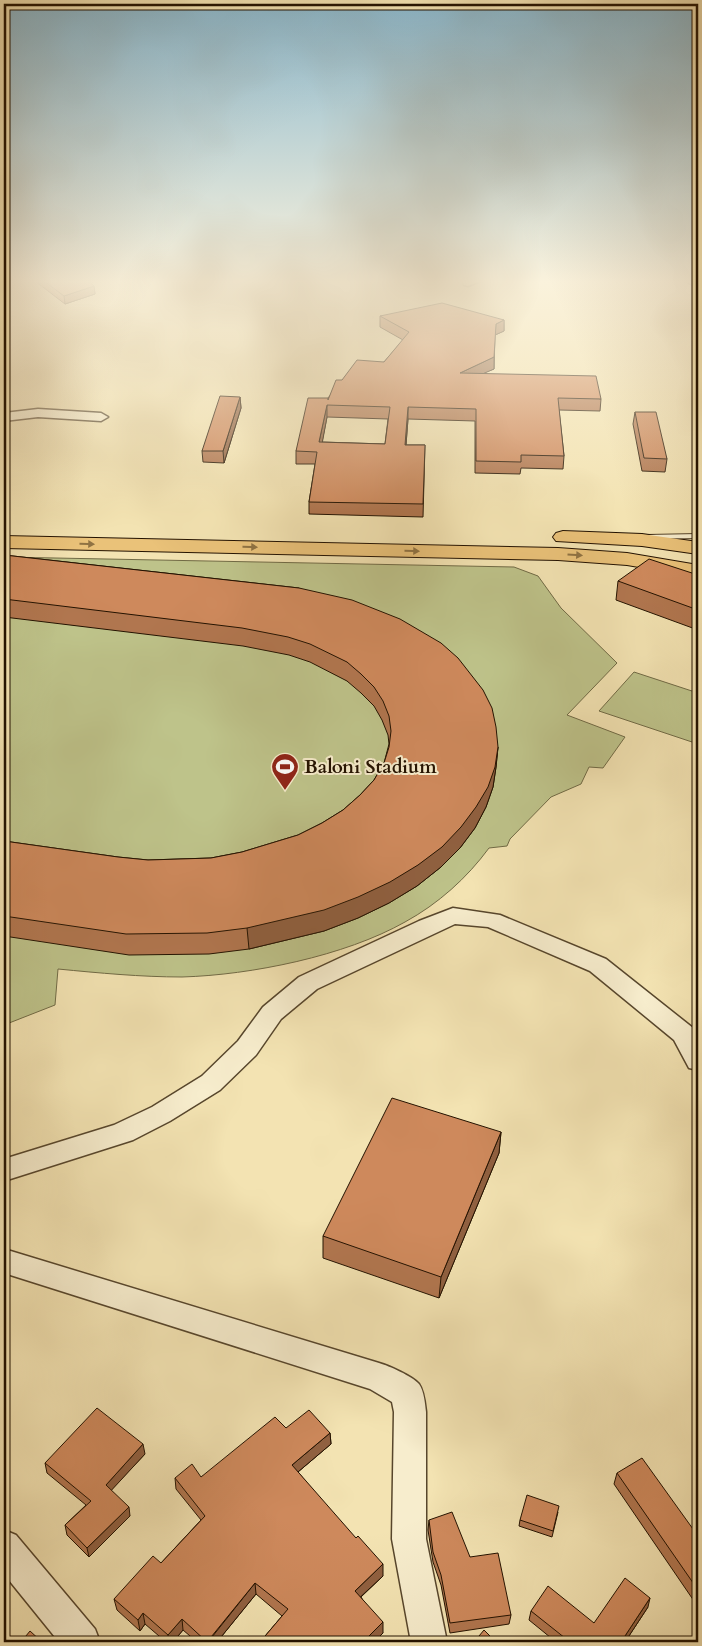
<svg xmlns="http://www.w3.org/2000/svg" width="702" height="1646" viewBox="0 0 702 1646" font-family="Cardo,serif">
<rect width="100%" height="100%" fill="#f3e3b2"/>
<filter id="stains"><feTurbulence type="fractalNoise" baseFrequency=".004" numOctaves="4"/><feColorMatrix values="0 0 0 0 .2 0 0 0 0 .09 0 0 0 0 .02 0 0 0 .5 -.17"/></filter>
<radialGradient id="worn" r=".72"><stop offset=".6" stop-color="#630" stop-opacity="0"/><stop offset="1" stop-color="#630" stop-opacity=".3"/></radialGradient>
<path fill="#bec38a" stroke="#706a45" d="M 4,557 L 514,567 L 538,576 L 561,608 L 617,663 L 567,715 L 625,737 L 603,768 L 589,767 L 581,784 L 551,797 L 510,839 L 507,846 L 489,848 C 467,878 438,904 405,922 C 345,956 251,975 182,977 C 141,977 99,973 58,969 L 55,1005 L 4,1025 Z
M 634,672 L 698,693 L 698,744 L 599,711 Z"/>
<g fill="none" stroke-linecap="round" stroke-linejoin="round">
<defs>
<path id="lane" d="M 698,534 L 698,538 L 647,539 L 643,537 L 647,535 Z"/>
<path id="street" d="M 463,281 L 480,281 L 468,286 L 464,285 Z
M 38,409 L 101,413 L 108,417 L 101,421 L 38,417 L 4,421 L 4,413 Z
M 453,908 L 500,915 L 606,959 L 693,1028 L 698,1037 L 698,1070 L 689,1068 L 674,1040 L 590,971 L 488,927 L 455,924 L 317,989 L 281,1019 L 256,1055 L 220,1090 L 170,1121 L 133,1140 L 4,1181 L 4,1159 L 114,1125 L 152,1107 L 202,1076 L 238,1041 L 263,1007 L 299,977 L 419,921 Z
M 4,1249 L 379,1363 C 389,1366 412,1376 419,1384 C 424,1391 425,1403 426,1412 L 426,1539 L 447,1642 L 411,1642 L 392,1539 L 394,1412 L 392,1402 L 370,1389 L 4,1273 Z
M 4,1530 L 16,1535 L 95,1629 L 100,1642 L 59,1642 L 4,1574 Z"/>
<path id="secondary" d="M 685,281 L 698,281 L 698,288 Z"/>
<path id="primary" d="M 563,531 L 642,534 L 698,542 L 698,554 L 642,546 L 556,541 L 553,537 L 556,533 Z
M 4,536 L 558,548 L 627,553 L 698,565 L 698,577 L 627,565 L 558,560 L 4,548 Z"/>
</defs>
<use href="#lane" stroke="#57462c" stroke-width="2"/>
<use href="#street" stroke="#57462c" stroke-width="3"/>
<use href="#secondary" stroke="#231200" stroke-width="2"/>
<use href="#primary" stroke="#231200" stroke-width="2"/>
<use href="#lane" fill="#f7edcd" fill-rule="evenodd"/>
<use href="#street" fill="#f7edcd" fill-rule="evenodd"/>
<use href="#secondary" fill="#f7edcd" fill-rule="evenodd"/>
<use href="#primary" fill="#eac279" fill-rule="evenodd"/>
</g>
<path fill="#b1764f" stroke="#231200" fill-rule="evenodd" d="M 35,281 L 88,281 L 94,286 L 95,294 L 65,304 Z
M 380,316 L 504,320 L 504,331 L 495,335 L 494,369 L 483,373 L 601,399 L 600,411 L 559,410 L 564,456 L 563,469 L 521,468 L 520,474 L 475,473 L 475,421 L 408,419 L 406,445 L 425,445 L 423,517 L 309,514 L 309,502 L 315,464 L 296,464 L 296,451 L 328,398 L 342,380 L 384,362 L 403,340 L 380,327 ZM 327,417 L 388,419 L 385,444 L 322,442 Z
M 240,397 L 241,408 L 224,463 L 203,462 L 202,451 Z
M 635,412 L 667,459 L 665,472 L 642,471 L 633,424 Z
M 4,555 L 299,588 L 498,747 L 496,767 L 493,787 L 486,807 L 475,828 L 460,848 L 441,867 L 417,886 L 389,903 L 358,918 L 324,931 L 249,949 L 209,954 L 129,955 L 4,936 L 4,841 L 118,857 L 148,860 L 211,858 L 242,852 L 298,835 L 322,823 L 343,810 L 360,795 L 374,780 L 384,763 L 389,744 L 388,735 L 382,720 L 374,706 L 361,693 L 347,681 L 310,662 L 289,655 L 243,646 L 4,617 Z
M 698,575 L 698,630 L 616,600 L 618,581 Z
M 501,1132 L 499,1153 L 439,1298 L 323,1258 L 323,1236 Z
M 286,1428 L 330,1433 L 331,1444 L 298,1472 L 383,1576 L 361,1597 L 383,1633 L 374,1642 L 260,1642 L 282,1616 L 256,1594 L 217,1642 L 197,1642 L 183,1630 L 173,1642 L 166,1642 L 145,1624 L 140,1631 L 117,1610 L 114,1599 L 161,1563 L 201,1520 L 176,1489 L 175,1478 L 201,1477 Z
M 145,1454 L 111,1490 L 130,1516 L 89,1557 L 67,1535 L 65,1525 L 86,1505 L 47,1473 L 45,1463 Z
M 617,1473 L 698,1536 L 698,1599 L 694,1601 L 614,1484 Z
M 558,1512 L 552,1537 L 519,1526 L 520,1520 Z
M 429,1520 L 470,1557 L 511,1615 L 509,1624 L 450,1633 L 441,1585 L 433,1562 L 428,1530 Z
M 648,1607 L 625,1642 L 556,1642 L 529,1620 L 531,1611 L 594,1623 Z"/>
<path fill="#906040" stroke="#231200" d="M 94,286 L 95,294 L 65,304 L 64,296 Z
M 504,320 L 504,331 L 495,335 L 496,324 Z
M 494,357 L 494,369 L 459,384 L 460,373 Z
M 240,397 L 241,408 L 224,463 L 223,451 Z
M 327,405 L 327,417 L 320,455 L 319,442 Z
M 408,407 L 408,419 L 405,457 L 405,445 Z
M 498,747 L 496,767 L 493,787 L 486,807 L 475,828 L 460,848 L 441,867 L 417,886 L 389,903 L 358,918 L 324,931 L 249,949 L 247,928 Z
M 501,1132 L 499,1153 L 439,1298 L 441,1277 Z
M 330,1433 L 331,1444 L 292,1477 L 292,1465 Z
M 143,1444 L 145,1454 L 108,1494 L 106,1485 Z
M 129,1507 L 130,1516 L 89,1557 L 87,1548 Z
M 383,1564 L 383,1576 L 355,1602 L 355,1591 Z
M 255,1583 L 256,1594 L 217,1642 L 208,1642 Z
M 698,1590 L 698,1599 L 694,1601 Z
M 650,1598 L 648,1607 L 625,1642 L 621,1642 Z
M 143,1613 L 145,1624 L 140,1631 L 138,1620 Z
M 182,1619 L 183,1630 L 173,1642 L 169,1642 L 168,1635 Z
M 383,1622 L 383,1633 L 374,1642 L 363,1642 Z"/>
<path fill="#ce895c" stroke="#231200" fill-rule="evenodd" d="M 44,281 L 88,281 L 94,286 L 64,296 Z
M 442,303 L 504,320 L 496,324 L 494,357 L 460,373 L 596,376 L 601,399 L 558,398 L 564,456 L 521,455 L 521,462 L 476,461 L 476,409 L 408,407 L 405,445 L 425,445 L 423,504 L 309,502 L 317,452 L 296,451 L 308,398 L 328,398 L 328,400 L 336,380 L 342,380 L 357,360 L 384,362 L 409,332 L 380,316 ZM 327,405 L 390,407 L 385,444 L 319,442 Z
M 220,396 L 240,397 L 223,451 L 202,451 Z
M 635,412 L 656,412 L 667,459 L 644,458 Z
M 4,555 L 299,588 L 352,600 L 400,619 L 441,643 L 458,658 L 483,690 L 492,708 L 496,727 L 498,747 L 495,767 L 488,787 L 476,807 L 461,827 L 442,847 L 418,865 L 390,882 L 358,897 L 324,910 L 247,928 L 207,933 L 126,934 L 4,916 L 4,841 L 118,857 L 148,860 L 211,858 L 242,852 L 298,835 L 322,823 L 343,810 L 360,795 L 374,780 L 384,763 L 389,747 L 391,731 L 389,716 L 383,701 L 374,687 L 361,674 L 347,662 L 310,644 L 288,637 L 242,628 L 4,599 Z
M 649,559 L 698,575 L 698,610 L 618,581 Z
M 392,1098 L 501,1132 L 441,1277 L 323,1236 Z
M 97,1408 L 143,1444 L 106,1485 L 129,1507 L 87,1548 L 65,1525 L 91,1501 L 45,1463 Z
M 309,1410 L 330,1433 L 292,1465 L 356,1538 L 358,1536 L 383,1564 L 355,1591 L 383,1622 L 363,1642 L 260,1642 L 288,1609 L 255,1583 L 207,1642 L 182,1619 L 168,1635 L 143,1613 L 138,1620 L 114,1599 L 153,1556 L 161,1563 L 205,1516 L 175,1478 L 192,1464 L 201,1477 L 275,1417 L 286,1428 Z
M 642,1458 L 698,1536 L 698,1590 L 617,1473 Z
M 527,1495 L 559,1506 L 553,1531 L 520,1520 Z
M 452,1512 L 470,1557 L 498,1553 L 511,1615 L 450,1623 L 441,1575 L 433,1552 L 429,1520 Z
M 625,1578 L 650,1598 L 621,1642 L 570,1642 L 531,1611 L 548,1586 L 594,1623 Z
M 484,1630 L 496,1642 L 474,1642 Z
M 30,1631 L 42,1642 L 21,1642 Z"/>
<defs><path id="oneway-solid" d="M-6-.8H1V-3.2L6.5 0L1 3.2V.8H-6Z" transform="scale(1.25)"/></defs>
<g fill="#907343">
<use href="#oneway-solid" transform="translate(87 544) rotate(1)"/>
<use href="#oneway-solid" transform="translate(250 547) rotate(1)"/>
<use href="#oneway-solid" transform="translate(412 551) rotate(1)"/>
<use href="#oneway-solid" transform="translate(575 555) rotate(4)"/>
</g>
<linearGradient id="sky" x2="0" y2="1"><stop stop-color="#8ab8ce"/><stop offset="0.55" stop-color="#faf2dc"/><stop offset="1" stop-color="#faf2dc" stop-opacity="0"/></linearGradient>
<rect width="702" height="512" fill="url(#sky)"/>
<defs>
<symbol id="stadium-pin" viewBox="-11 -11 22 30"><path d="M0 17L-7.5 6A9.5 9.5 0 1 1 7.5 6Z" fill="#8f2418" stroke="#f7edcd"/><path d="M0-5a6.5 5 0 1 0 0 10a6.5 5 0 1 0 0-10ZM-3.5-1.8h7v3.6h-7Z" fill="#fff"/></symbol>
</defs>
<g fill-rule="evenodd">
<use href="#stadium-pin" x="269" y="751" width="32" height="43"/>
</g>
<g text-anchor="middle" dominant-baseline="central" stroke-width="4" stroke-linejoin="round" paint-order="stroke">
<g font-size="19" font-weight="bold" fill="#231200" stroke="#f7edcd" text-anchor="start">
<text x="304" y="767">Baloni Stadium</text>
</g>
</g>
<rect width="702" height="1646" fill="none" stroke="#f3e3b2" stroke-width="20"/>
<rect x="5" y="5" width="692" height="1636" fill="none" stroke="#231200" stroke-width="2.5"/>
<rect x="10" y="10" width="682" height="1626" fill="none" stroke="#231200"/>
<rect width="100%" height="100%" filter="url(#stains)"/>
<rect width="100%" height="100%" fill="url(#worn)"/>
</svg>
